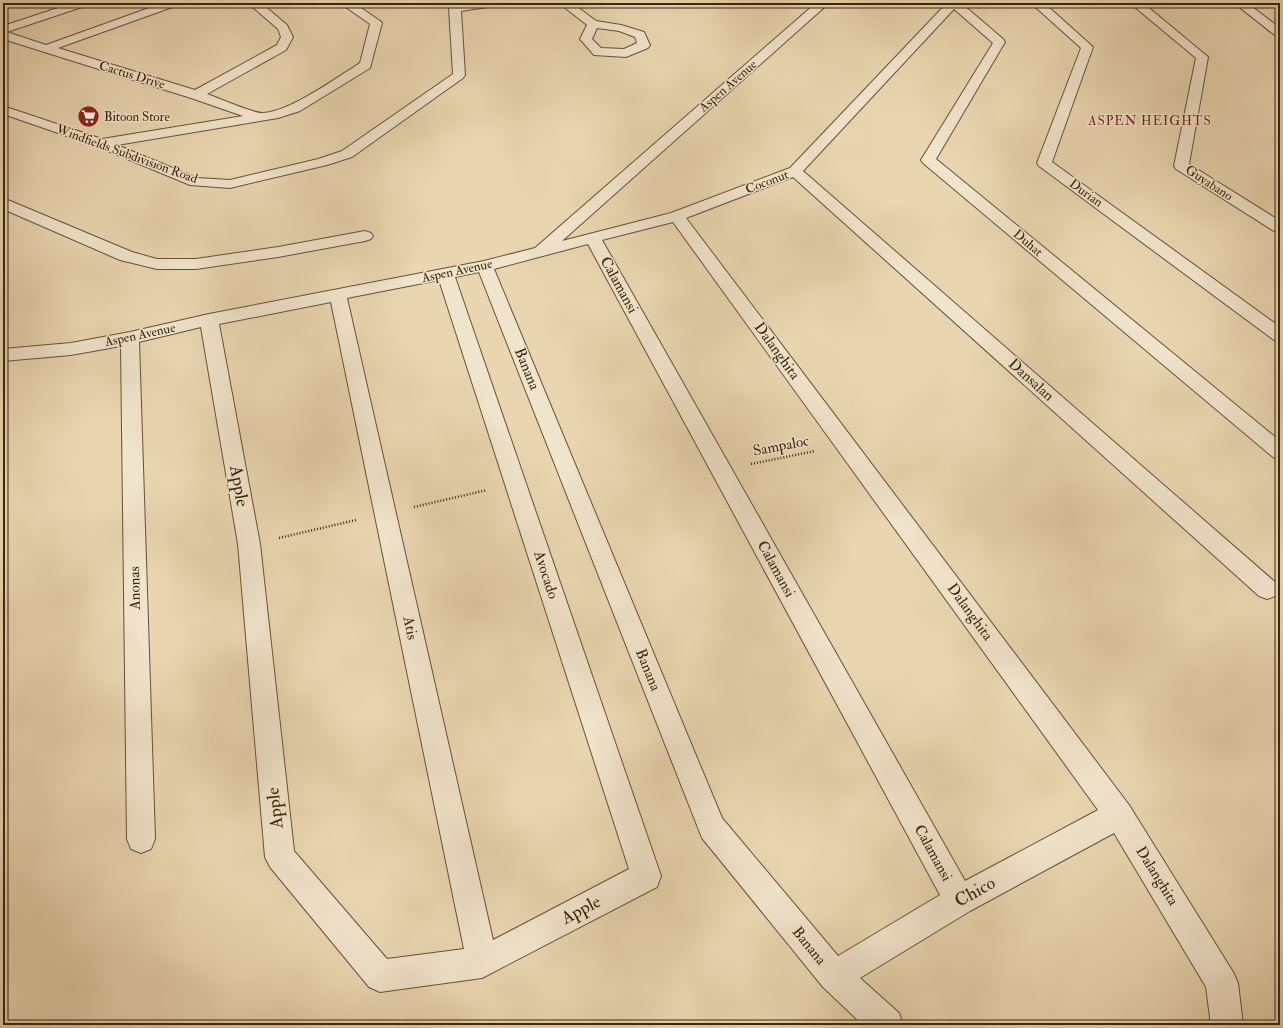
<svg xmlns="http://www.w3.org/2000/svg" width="1283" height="1028" viewBox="0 0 1283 1028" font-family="'IM FELL Double Pica',serif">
<rect width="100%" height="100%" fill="#e9d6b1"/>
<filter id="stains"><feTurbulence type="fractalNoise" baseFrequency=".005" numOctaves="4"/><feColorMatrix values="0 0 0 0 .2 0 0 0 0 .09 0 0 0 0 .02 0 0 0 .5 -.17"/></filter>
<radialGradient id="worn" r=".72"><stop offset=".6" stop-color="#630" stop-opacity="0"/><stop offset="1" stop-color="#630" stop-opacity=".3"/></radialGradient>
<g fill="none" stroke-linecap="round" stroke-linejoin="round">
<defs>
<path id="street" d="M 73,3 L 90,3 L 88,5 L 7,32 L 46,45 L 163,3 L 180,3 L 178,5 L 58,48 L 195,90 L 277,45 L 281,37 L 278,29 L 248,3 L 261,3 L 287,25 L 293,37 L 286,50 L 207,94 C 218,98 253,113 262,113 C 290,112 336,78 360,63 L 370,24 L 340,3 L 354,3 L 380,21 L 382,23 L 370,68 L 300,111 L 278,118 L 117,145 L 197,178 L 230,180 L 318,159 L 342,151 L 453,74 L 449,8 L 451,6 L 468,3 L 500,3 L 494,6 L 461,11 L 465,75 L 463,78 L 352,157 L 327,165 L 230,188 L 190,185 L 96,146 L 3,114 L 3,106 L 102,139 L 243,116 L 191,98 L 3,39 L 3,26 Z
M 559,3 L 572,3 L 596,21 L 621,25 L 644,32 L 650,45 L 648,48 L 626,57 L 594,55 L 580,39 L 587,25 ZM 597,28 L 619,31 L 635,37 L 637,43 L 624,49 L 601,48 L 592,39 Z
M 816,3 L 829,3 L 562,241 L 671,213 L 790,168 L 947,3 L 961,3 L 1003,39 L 1005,42 L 936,159 L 1280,441 L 1280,460 L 1273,457 L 923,163 L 921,160 L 993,43 L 954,9 L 803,171 L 1275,582 L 1279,589 L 1275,596 L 1267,599 L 1259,596 L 793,177 L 686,218 L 1129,805 L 1233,972 L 1238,983 L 1243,1025 L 1211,1025 L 1206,987 L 1114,833 L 970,911 L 860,978 L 899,1013 L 903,1025 L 863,1025 L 823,987 L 702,838 L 479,272 L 455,277 L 661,876 L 657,887 L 482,978 L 380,992 L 369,987 L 270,867 L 265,857 L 238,544 L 201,327 L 139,342 L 155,839 L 151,849 L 141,853 L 131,849 L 127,839 L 121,346 L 71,355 L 3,361 L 3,349 L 71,343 L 130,332 L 209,314 L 484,261 L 535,248 ZM 673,222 L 1098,810 L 965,881 L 602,240 ZM 588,244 L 940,895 L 838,956 L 722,818 L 494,269 ZM 439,280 L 629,869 L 493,940 L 347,298 ZM 331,302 L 464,949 L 387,959 L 294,851 L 260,544 L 219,324 Z
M 1031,3 L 1044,3 L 1093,47 L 1052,162 L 1280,327 L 1280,342 L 1274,340 L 1039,166 L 1037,163 L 1081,48 Z
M 1130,3 L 1143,3 L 1208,57 L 1189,164 L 1280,221 L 1280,233 L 1274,231 L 1176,169 L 1174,166 L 1196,58 Z
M 1234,3 L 1247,3 L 1280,28 L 1280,38 L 1276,36 Z
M 3,198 L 132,252 L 157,259 L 196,259 L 278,247 L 365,231 L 371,233 L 373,236 L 371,239 L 365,241 L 278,257 L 196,269 L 157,269 L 120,260 L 3,209 Z"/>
</defs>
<use href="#street" stroke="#655136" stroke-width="2"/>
<path stroke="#39250d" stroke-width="2.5" stroke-dasharray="1 2" stroke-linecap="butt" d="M 751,464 L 815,451
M 414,507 L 487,490
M 279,538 L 356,520"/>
<use href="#street" fill="#f1e4cc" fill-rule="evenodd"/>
</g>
<defs>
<symbol id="supermarket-disc" viewBox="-11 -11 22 22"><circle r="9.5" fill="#8f2418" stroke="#f1e4cc"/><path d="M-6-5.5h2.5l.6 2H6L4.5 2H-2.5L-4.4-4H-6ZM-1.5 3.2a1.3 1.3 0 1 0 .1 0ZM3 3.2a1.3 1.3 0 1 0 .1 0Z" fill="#fff"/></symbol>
</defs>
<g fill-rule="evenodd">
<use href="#supermarket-disc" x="76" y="104" width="25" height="25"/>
</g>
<g text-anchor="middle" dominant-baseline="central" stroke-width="3" stroke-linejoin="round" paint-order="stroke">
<g font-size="13" fill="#39250d" stroke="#f1e4cc">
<text transform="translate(132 75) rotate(17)">Cactus Drive</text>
<text transform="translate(728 86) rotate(-41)">Aspen Avenue</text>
<text transform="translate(127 154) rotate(20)">Windfields Subdivision Road</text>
<text transform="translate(767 182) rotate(-21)">Coconut</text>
<text transform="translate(1209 183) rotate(33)">Guyabano</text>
<text transform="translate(1086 193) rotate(36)">Durian</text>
<text transform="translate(1028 243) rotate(40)">Duhat</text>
<text transform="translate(457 271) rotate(-12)">Aspen Avenue</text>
<text transform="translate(140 335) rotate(-12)">Aspen Avenue</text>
</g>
<g font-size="13" fill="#39250d" stroke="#f1e4cc" text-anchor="start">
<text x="104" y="117">Bitoon Store</text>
</g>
<g font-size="13" letter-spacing="1" fill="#7a1f14" stroke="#f1e4cc">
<text x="1150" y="121">ASPEN HEIGHTS</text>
</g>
<g font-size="15" fill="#39250d" stroke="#f1e4cc">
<text transform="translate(619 285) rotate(61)">Calamansi</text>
<text transform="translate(777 351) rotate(54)">Dalanghita</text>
<text transform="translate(527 369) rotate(68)">Banana</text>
<text transform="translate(1031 380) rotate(42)">Dansalan</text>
<text transform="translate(781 446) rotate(-11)">Sampaloc</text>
<text transform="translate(776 569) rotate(61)">Calamansi</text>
<text transform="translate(546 575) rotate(72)">Avocado</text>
<text transform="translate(135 588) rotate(-91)">Anonas</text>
<text transform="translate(970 612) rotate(54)">Dalanghita</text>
<text transform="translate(410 628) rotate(78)">Atis</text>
<text transform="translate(648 670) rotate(68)">Banana</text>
<text transform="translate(933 853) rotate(61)">Calamansi</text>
<text transform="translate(1157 876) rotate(58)">Dalanghita</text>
<text transform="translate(809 946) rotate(51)">Banana</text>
</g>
<g font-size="18" fill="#39250d" stroke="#f1e4cc">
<text transform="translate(239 486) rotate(80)">Apple</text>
<text transform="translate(275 808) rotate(-96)">Apple</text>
<text transform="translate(975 892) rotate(-29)">Chico</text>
<text transform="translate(581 910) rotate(-28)">Apple</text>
</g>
</g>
<rect width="1283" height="1028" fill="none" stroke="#e9d6b1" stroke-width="16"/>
<rect x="4" y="4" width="1275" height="1020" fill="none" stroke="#39250d" stroke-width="2"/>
<rect x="8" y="8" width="1267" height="1012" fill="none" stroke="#39250d"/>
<rect width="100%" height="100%" filter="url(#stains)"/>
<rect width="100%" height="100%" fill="url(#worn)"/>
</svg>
